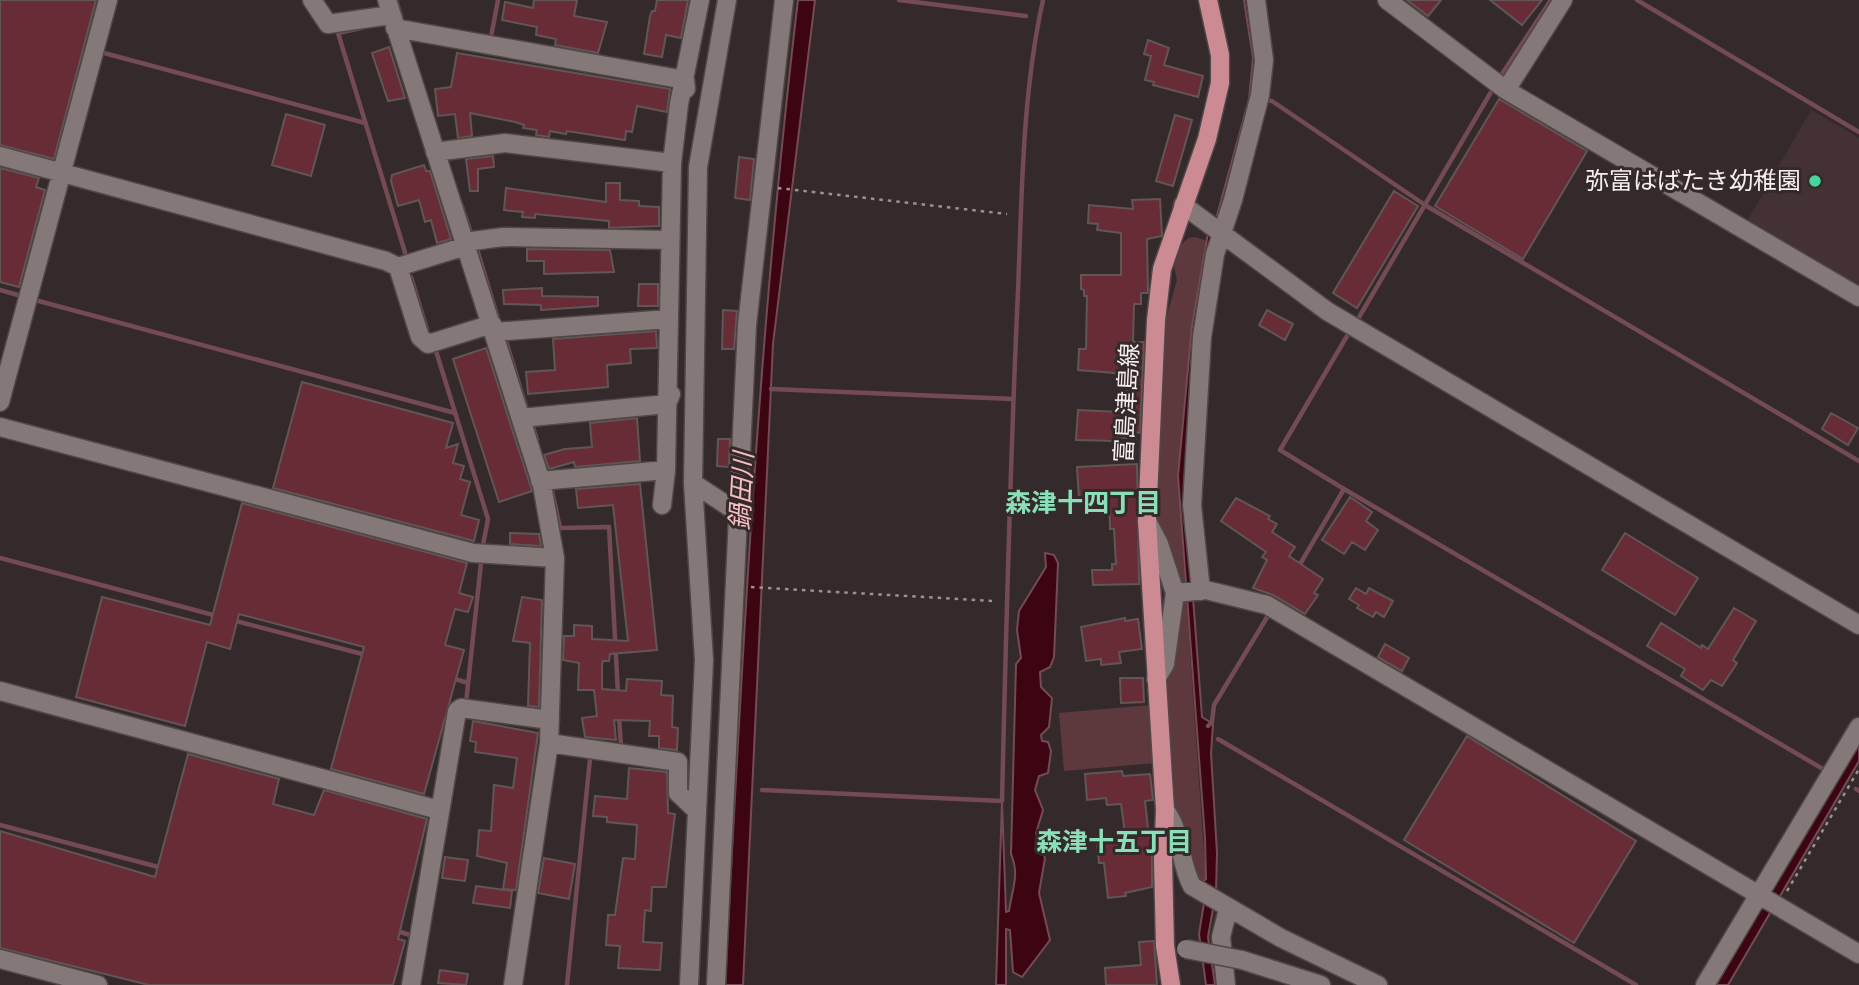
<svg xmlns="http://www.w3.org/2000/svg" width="1859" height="985" viewBox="0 0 1859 985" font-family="'Nunito Sans','Noto Sans JP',sans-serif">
<rect width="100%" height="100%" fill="#352a2b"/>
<path fill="#433133" d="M 1811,110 L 1859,138 L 1859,288 L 1746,223 Z"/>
<path fill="#5d393d" d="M 1195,237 L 1207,241 L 1192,326 L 1178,476 L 1185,585 L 1180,584 L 1156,521 L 1157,454 L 1165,322 L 1177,280 L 1173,262 L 1177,249 L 1188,238 Z
M 1186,598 L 1206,880 L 1201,883 L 1194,878 L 1171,800 L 1165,696 L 1179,602 Z
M 1151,705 L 1155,763 L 1064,771 L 1059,713 Z"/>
<path fill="#3d0512" stroke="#744b54" stroke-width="2" d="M 798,0 L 815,0 L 773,344 L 743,985 L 725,985 C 742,656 759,327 798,0 Z
M 1244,0 L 1250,0 L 1258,59 L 1184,479 L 1202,717 L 1213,724 L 1211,753 L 1217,853 L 1216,892 L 1208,937 L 1215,985 L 1206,985 L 1199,934 L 1204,903 L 1201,883 L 1206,879 L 1205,838 L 1178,476 L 1192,326 L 1208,233 L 1216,219 L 1249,99 L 1253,58 Z
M 1045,553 L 1054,555 L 1058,563 L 1054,657 L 1050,667 L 1040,672 L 1041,687 L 1052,698 L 1049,727 L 1041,735 L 1042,741 L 1048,742 L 1051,751 L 1048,773 L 1039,776 L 1035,790 L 1043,810 L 1036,833 L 1045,858 L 1039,893 L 1050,940 L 1022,977 L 1013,972 L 1010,930 L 1006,929 L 1006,985 L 996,985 L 1002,801 L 1006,912 L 1009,911 C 1012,889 1020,875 1011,854 L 1016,664 L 1021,658 L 1017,630 L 1019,611 L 1046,567 Z
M 1859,740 L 1859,761 L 1728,985 L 1716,985 Z"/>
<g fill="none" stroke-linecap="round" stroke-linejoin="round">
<path stroke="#744b54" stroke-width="4.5" d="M 396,0 L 401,16
M 899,0 L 1026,16
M 1637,0 L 1859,132
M 361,28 L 338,33 L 407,259
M 486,36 L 491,37 L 498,0
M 104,53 L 365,123
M 1500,77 L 1551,0
M 1265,100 L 1272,101 L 1425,205 L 1859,461
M 460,201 L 472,236
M 476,246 L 499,322
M 411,277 L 427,330
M 0,290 L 18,295
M 35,300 L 455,413
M 1358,319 L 1491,92
M 505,338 L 527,410
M 436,351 L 488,519 L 483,545
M 771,389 L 1013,399
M 532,424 L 537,440
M 551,486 L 560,528 L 609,527 L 618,694
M 1344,489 L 1823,769
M 0,558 L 217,616
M 1299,566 L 1344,489 L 1280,450 L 1347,336
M 232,620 L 366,655
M 452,678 L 468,683
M 466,703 L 481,563
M 619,717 L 621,746
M 1208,726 L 1212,722 L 1214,705 L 1269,614
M 1218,739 L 1636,985
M 1856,789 L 1859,791
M 762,790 L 1002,801 C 1006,631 1010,461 1018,291 C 1022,194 1022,95 1043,0
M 0,825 L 162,868
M 397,931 L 410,935
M 567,985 L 590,759"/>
</g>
<path fill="#672c35" stroke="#625556" stroke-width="2" d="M 0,0 L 96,0 L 54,159 L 0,145 Z
M 534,0 L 577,0 L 574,16 L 607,22 L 598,53 L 555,45 L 556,39 L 536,35 L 537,27 L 502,20 L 505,2 L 533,8 Z
M 657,0 L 688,0 L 681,38 L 666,35 L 662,57 L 644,54 L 650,16 L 652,11 L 655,11 Z
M 1407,0 L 1441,0 L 1428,16 Z
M 1490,0 L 1542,0 L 1522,25 Z
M 1148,40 L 1169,48 L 1164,65 L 1203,76 L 1198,97 L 1153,85 L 1154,82 L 1145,80 L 1151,56 L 1144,54 Z
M 389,47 L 405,98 L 388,101 L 372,53 Z
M 457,53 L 670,89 L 667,112 L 637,106 L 632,132 L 626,131 L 625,140 L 567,131 L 566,134 L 550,131 L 549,137 L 536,135 L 537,130 L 523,128 L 524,125 L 515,122 L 470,113 L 472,136 L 458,138 L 455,114 L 438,116 L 435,89 L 451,87 Z
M 1499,99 L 1587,151 L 1523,259 L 1435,206 Z
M 286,114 L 325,125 L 311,176 L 272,165 Z
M 1175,115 L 1192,120 L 1173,186 L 1156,181 Z
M 493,156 L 494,167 L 478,169 L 478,191 L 470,191 L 466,159 Z
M 739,157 L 754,159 L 750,200 L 735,198 Z
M 424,165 L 426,171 L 430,171 L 451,239 L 437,243 L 431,220 L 425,222 L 419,200 L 398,206 L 391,181 L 392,175 Z
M 0,168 L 39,178 L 36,187 L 45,190 L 19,287 L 0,282 Z
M 606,183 L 620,183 L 620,200 L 639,201 L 639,206 L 659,207 L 659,226 L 609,228 L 609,221 L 535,214 L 535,218 L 522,217 L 523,212 L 504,210 L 506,188 L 606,202 Z
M 1394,191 L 1418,206 L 1357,308 L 1333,293 Z
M 1160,199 L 1162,236 L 1147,239 L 1148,293 L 1141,293 L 1141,304 L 1134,304 L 1133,342 L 1144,342 L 1140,433 L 1136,432 L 1136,439 L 1116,437 L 1116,441 L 1076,440 L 1078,410 L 1120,412 L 1121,404 L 1127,405 L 1128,374 L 1078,370 L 1079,349 L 1086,349 L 1087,296 L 1084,296 L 1084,290 L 1081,289 L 1081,275 L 1121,275 L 1121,233 L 1097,230 L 1098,224 L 1088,223 L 1089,205 L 1133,209 L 1132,200 Z
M 527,249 L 610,250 L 614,272 L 544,274 L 544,261 L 527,261 Z
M 639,284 L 658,284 L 658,306 L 638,306 Z
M 542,288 L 542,296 L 598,297 L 598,306 L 541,310 L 541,305 L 504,304 L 503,290 Z
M 723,310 L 737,311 L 734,349 L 722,349 Z
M 1267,310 L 1293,324 L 1285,340 L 1259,325 Z
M 656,331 L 657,348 L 630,349 L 631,363 L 607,365 L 608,387 L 528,394 L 526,372 L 555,370 L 553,339 Z
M 486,348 L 532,491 L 499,502 L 453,359 Z
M 302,382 L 453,423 L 446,448 L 458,444 L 453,463 L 464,466 L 460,479 L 470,482 L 461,515 L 479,520 L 474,541 L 273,488 Z
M 1831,413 L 1858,428 L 1848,445 L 1822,429 Z
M 637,418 L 640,461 L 575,467 L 574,462 L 549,469 L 544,455 L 565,449 L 592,447 L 590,423 Z
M 718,439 L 730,439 L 729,467 L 717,466 Z
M 1137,464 L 1139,584 L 1093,585 L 1092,570 L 1112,570 L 1112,564 L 1116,564 L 1114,529 L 1110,529 L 1109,497 L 1079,499 L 1077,467 Z
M 640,484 L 657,650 L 610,654 L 609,661 L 603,661 L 602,664 L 602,689 L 626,691 L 627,679 L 662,681 L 661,695 L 673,696 L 672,727 L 678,728 L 677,750 L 659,748 L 659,736 L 649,736 L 650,721 L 614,720 L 616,740 L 585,737 L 582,718 L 597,716 L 594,690 L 578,690 L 579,663 L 563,660 L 564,636 L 574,636 L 574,625 L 592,626 L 592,639 L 628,641 L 613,505 L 578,508 L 576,489 Z
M 1350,497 L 1372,512 L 1366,521 L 1378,530 L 1365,550 L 1352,542 L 1344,554 L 1322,540 Z
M 1236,498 L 1270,516 L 1268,519 L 1277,524 L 1272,532 L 1295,547 L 1289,556 L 1323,579 L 1314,593 L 1318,595 L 1305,614 L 1273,595 L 1253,588 L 1267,560 L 1262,557 L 1266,552 L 1221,521 Z
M 242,503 L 467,563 L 459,593 L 473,597 L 468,612 L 455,609 L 445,645 L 464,650 L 424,794 L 331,769 L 364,647 L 239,614 L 230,649 L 207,642 L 185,726 L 76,697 L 102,597 L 210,625 Z
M 510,533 L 539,534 L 541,546 L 510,544 Z
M 1625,533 L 1698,578 L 1675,615 L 1602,570 Z
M 1356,588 L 1366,594 L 1369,588 L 1393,601 L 1384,617 L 1376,612 L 1373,617 L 1357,608 L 1359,605 L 1349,599 Z
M 522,597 L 542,600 L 539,707 L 528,706 L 530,643 L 513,641 Z
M 1734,608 L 1756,621 L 1733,660 L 1737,663 L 1722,686 L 1711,680 L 1703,690 L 1681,676 L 1685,669 L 1647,646 L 1661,623 L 1701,648 L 1702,645 L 1708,649 Z
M 1125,618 L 1125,621 L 1138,619 L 1142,649 L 1119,652 L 1121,663 L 1101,665 L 1101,659 L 1086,661 L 1081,627 Z
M 1385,644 L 1409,658 L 1402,671 L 1378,657 Z
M 1120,678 L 1143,678 L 1144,702 L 1121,703 Z
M 473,721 L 538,733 L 516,890 L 503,889 L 507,863 L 477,856 L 479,830 L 491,831 L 494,785 L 513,788 L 517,758 L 475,752 L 476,742 L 470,741 Z
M 1467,736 L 1636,841 L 1574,943 L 1404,840 Z
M 188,754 L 279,779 L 273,804 L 314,815 L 324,790 L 427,819 L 398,939 L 405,941 L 393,985 L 149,985 L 0,948 L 0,831 L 155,877 Z
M 629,768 L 667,772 L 668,813 L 675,814 L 666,887 L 652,887 L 651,911 L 645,910 L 643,942 L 662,943 L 660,970 L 618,968 L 620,946 L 606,945 L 608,915 L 615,915 L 623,858 L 635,859 L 637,825 L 607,822 L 607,817 L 593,816 L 595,796 L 627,799 Z
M 1122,771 L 1123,776 L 1150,774 L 1153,800 L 1145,801 L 1149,838 L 1152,838 L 1152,887 L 1125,893 L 1126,896 L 1108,898 L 1104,863 L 1099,863 L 1097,844 L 1126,841 L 1121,804 L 1107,805 L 1106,798 L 1087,800 L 1085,774 Z
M 445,857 L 468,860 L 465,881 L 442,878 Z
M 544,858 L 575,864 L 569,899 L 538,893 Z
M 476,886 L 512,891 L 510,908 L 473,903 Z
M 1154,941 L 1157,985 L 1106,985 L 1105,968 L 1141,965 L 1139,942 Z
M 440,970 L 468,974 L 466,985 L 438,983 Z"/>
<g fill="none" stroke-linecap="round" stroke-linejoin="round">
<defs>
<path id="minor" d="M 312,0 L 328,24 L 391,15
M 387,0 L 542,485 L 555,558 L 549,743 L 513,985
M 1387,0 L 1506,90 L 1859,297
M 395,28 L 685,80 L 686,89
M 1506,90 L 1563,0
M 435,152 L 505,143 L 672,163
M 0,156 L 386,261 L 398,267 L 466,246
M 1183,205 L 1327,311 L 1859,625
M 465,242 L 503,237 L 670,240
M 398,267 L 420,337 L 428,344 L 492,324
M 494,332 L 669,319
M 0,402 L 108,0
M 521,418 L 667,404 L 671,394
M 0,427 L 473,553 L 555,558
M 540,481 L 666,470
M 693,483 L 737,512
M 662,505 L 666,470 L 672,163 L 679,104 L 700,0
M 1147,521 L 1159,544 L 1175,593
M 1201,591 L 1192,505 L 1202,337 L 1215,254 L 1233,200 L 1260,95 L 1264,60 L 1256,0
M 1156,679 L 1165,664 L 1175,593 L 1206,590 L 1267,605 L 1859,954
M 0,691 L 439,810
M 549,743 L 678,762 L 678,793 L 697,811
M 1165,810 C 1182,832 1179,862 1192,886 L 1281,938 L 1378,985
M 0,959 L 98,985
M 1242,960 L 1321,985
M 411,985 L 457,711 L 461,708 L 550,720
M 689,985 L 704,660 L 693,483 L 698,167 L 727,0
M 716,985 L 747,325 L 784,0
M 1226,985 L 1221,937 L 1228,909
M 1705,985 L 1859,727"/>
<path id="major" d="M 1171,985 L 1165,946 L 1163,860 L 1165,810 L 1147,521 L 1156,320 L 1162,269 L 1207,139 L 1220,83 L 1220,55 L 1208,0"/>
</defs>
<use href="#minor" stroke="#504748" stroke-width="21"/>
<use href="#major" stroke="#504748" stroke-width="21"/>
<path stroke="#9c9293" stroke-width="2.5" stroke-dasharray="3.5 5" stroke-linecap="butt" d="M 778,188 L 1007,214
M 751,587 L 992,601
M 1787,891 L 1859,769"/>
<use href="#minor" stroke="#857879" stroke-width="18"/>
<use href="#major" stroke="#cc8b92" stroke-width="18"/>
<defs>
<path id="minor-bridge" d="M 1186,949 L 1242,960"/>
</defs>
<use href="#minor-bridge" stroke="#504748" stroke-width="21" stroke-linecap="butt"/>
<use href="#minor-bridge" stroke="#857879" stroke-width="18"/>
</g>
<circle fill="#49d49c" stroke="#352a2b" stroke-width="2.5" cx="1815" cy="181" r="7"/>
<g text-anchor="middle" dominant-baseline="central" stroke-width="6" stroke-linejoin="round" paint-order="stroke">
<g font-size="24" fill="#f6eeef" stroke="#352a2b" text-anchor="end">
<text x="1801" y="181">弥富はばたき幼稚園</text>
</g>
<g font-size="24" fill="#f6eeef" stroke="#352a2b">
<text transform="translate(1127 403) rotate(-87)">富島津島線</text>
</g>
<g font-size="26" font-style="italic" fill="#f8bdc2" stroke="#352a2b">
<text transform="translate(742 491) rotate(-87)">鍋田川</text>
</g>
<g font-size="26" font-weight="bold" fill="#8bdfb8" stroke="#352a2b">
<text x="1083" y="503">森津十四丁目</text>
<text x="1114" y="842">森津十五丁目</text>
</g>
</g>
</svg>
